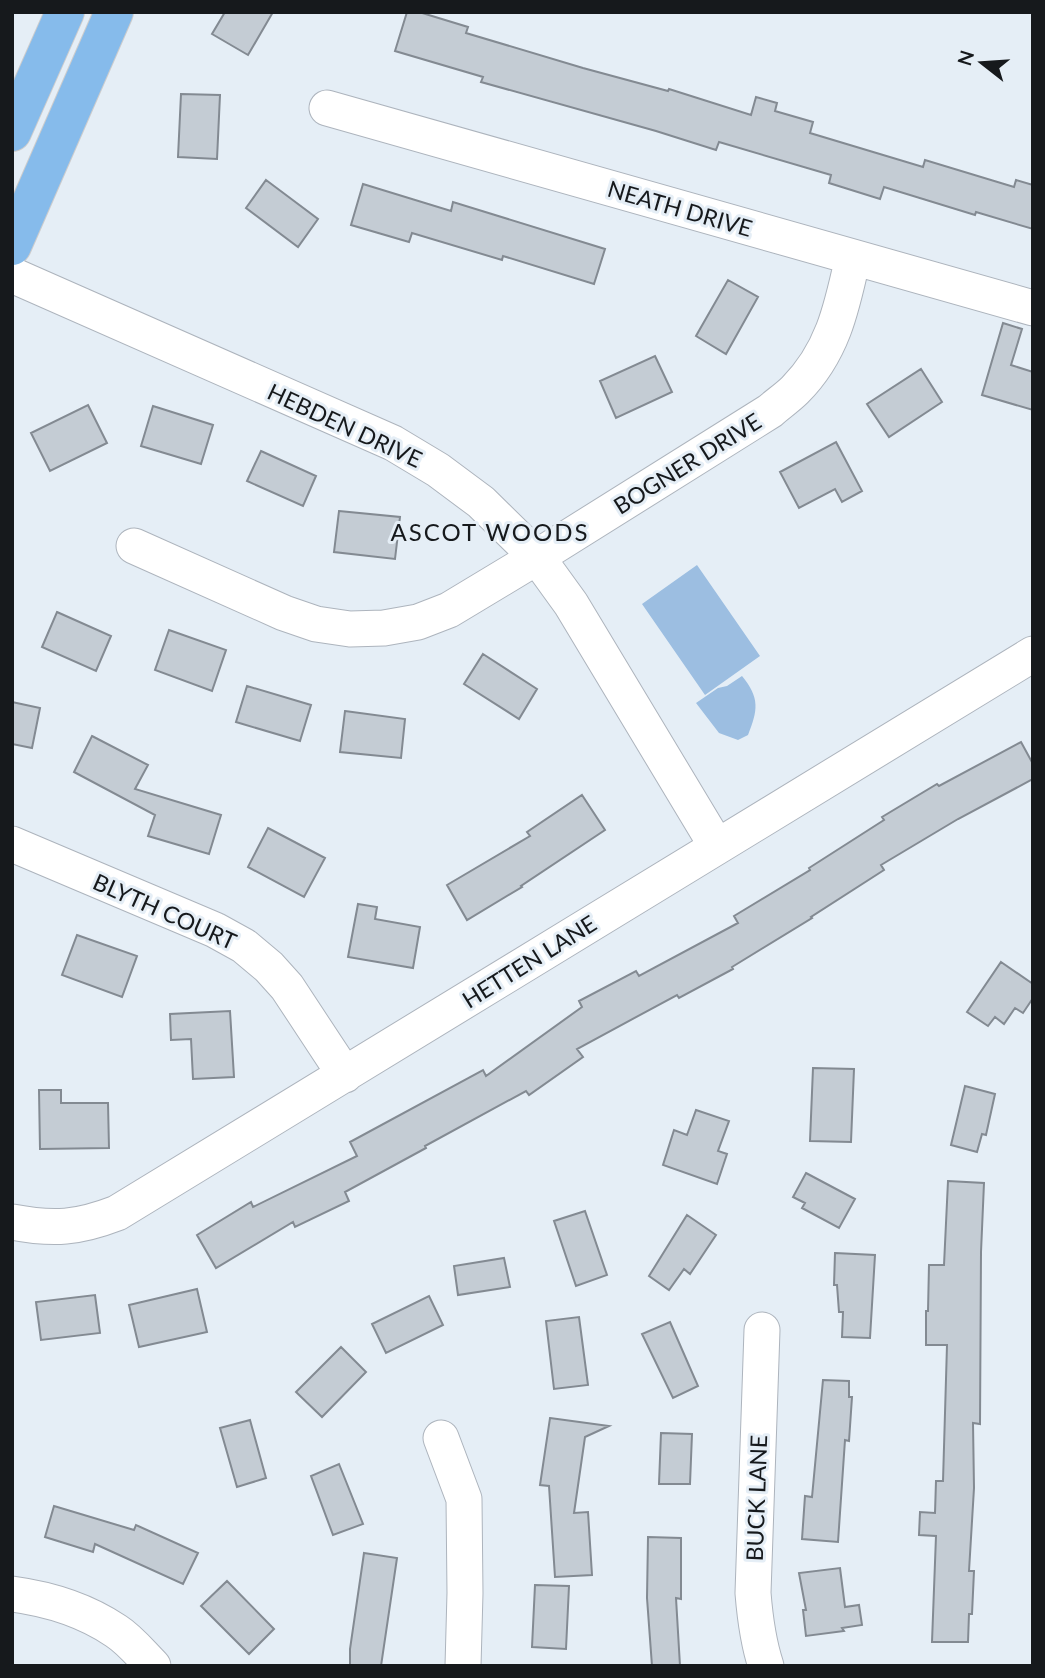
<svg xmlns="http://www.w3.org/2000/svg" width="1045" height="1678" viewBox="0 0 1045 1678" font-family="Lato,sans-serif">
<rect width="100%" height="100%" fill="#e5eef6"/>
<path fill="#9cbee1" d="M 697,565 L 760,656 L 705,695 L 642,604 Z
M 742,676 C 760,698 758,710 748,735 L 738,740 L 719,733 L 696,703 L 718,688 L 727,686 Z"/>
<path fill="#c4ccd4" stroke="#838a92" stroke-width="2" d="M 225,12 L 273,12 L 248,55 L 212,34 Z
M 407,12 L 419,12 L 468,27 L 466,33 L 583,68 L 668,91 L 669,89 L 751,115 L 756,97 L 777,103 L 775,111 L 813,122 L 810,133 L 923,167 L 925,160 L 1014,187 L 1016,180 L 1033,185 L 1033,229 L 976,212 L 975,215 L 884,187 L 880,199 L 829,183 L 831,175 L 719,142 L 716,150 L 656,131 L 481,82 L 483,77 L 395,51 Z
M 181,94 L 220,95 L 217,159 L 178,157 Z
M 266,180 L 318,219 L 298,247 L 246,208 Z
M 363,184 L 451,211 L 453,202 L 605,249 L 594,284 L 503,256 L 502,260 L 412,233 L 409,242 L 351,225 Z
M 728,280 L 758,297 L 726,354 L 696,336 Z
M 1003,323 L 1022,329 L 1011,365 L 1033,372 L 1033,410 L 982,395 Z
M 655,356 L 672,392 L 616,418 L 600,381 Z
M 921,369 L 942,402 L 889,437 L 867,404 Z
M 88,405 L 107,443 L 50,471 L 31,433 Z
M 153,406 L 213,425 L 201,464 L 141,446 Z
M 836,442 L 862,491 L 842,502 L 835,489 L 799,508 L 780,472 Z
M 261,451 L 316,476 L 303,506 L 247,481 Z
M 339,511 L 400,517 L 395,559 L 334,552 Z
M 57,612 L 111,636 L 96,671 L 42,647 Z
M 169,630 L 226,650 L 212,691 L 155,670 Z
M 483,654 L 537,689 L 519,719 L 464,684 Z
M 247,686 L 311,705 L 300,741 L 236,722 Z
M 12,702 L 40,708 L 32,748 L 12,744 Z
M 345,711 L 405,719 L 401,758 L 340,752 Z
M 92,736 L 148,765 L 135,789 L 221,815 L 209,854 L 148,836 L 155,815 L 74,772 Z
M 1021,742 L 1033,764 L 1033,779 L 958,819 L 881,865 L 884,870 L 811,917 L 812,918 L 732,967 L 733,969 L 679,998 L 677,995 L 577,1049 L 583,1057 L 529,1095 L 526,1091 L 425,1146 L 426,1148 L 345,1192 L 349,1201 L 295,1227 L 293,1222 L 216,1268 L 197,1235 L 251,1202 L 253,1207 L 357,1156 L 350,1142 L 483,1070 L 486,1076 L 582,1007 L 579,1001 L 636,971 L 639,976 L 738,923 L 734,916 L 810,870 L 809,868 L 884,820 L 882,817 L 937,784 L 939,786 Z
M 582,795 L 605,830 L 521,886 L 522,887 L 467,920 L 447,885 L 530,836 L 527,832 Z
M 268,828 L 325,858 L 304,897 L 248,867 Z
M 358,904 L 377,907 L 375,919 L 420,927 L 413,968 L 348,957 Z
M 77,935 L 137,956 L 122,997 L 62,975 Z
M 1001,962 L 1033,984 L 1033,998 L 1023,1013 L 1015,1008 L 1004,1024 L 995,1017 L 988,1026 L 967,1012 Z
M 230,1011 L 234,1077 L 193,1079 L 191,1039 L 171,1040 L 170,1014 Z
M 813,1068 L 854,1069 L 851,1142 L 810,1141 Z
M 965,1086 L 995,1094 L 986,1135 L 982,1134 L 977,1152 L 951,1145 Z
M 39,1090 L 61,1090 L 61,1103 L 108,1103 L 109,1148 L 40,1149 Z
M 696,1110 L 729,1121 L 718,1151 L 727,1154 L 717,1184 L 663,1165 L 674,1130 L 687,1135 Z
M 806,1173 L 855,1199 L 839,1228 L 802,1208 L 805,1203 L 793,1197 Z
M 948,1181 L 984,1183 L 981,1252 L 980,1424 L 973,1423 L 974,1488 L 969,1571 L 974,1571 L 972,1614 L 969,1614 L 968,1642 L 932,1642 L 936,1536 L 919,1535 L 920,1512 L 935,1513 L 936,1481 L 943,1481 L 947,1345 L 926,1345 L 926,1311 L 928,1311 L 929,1265 L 944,1265 Z
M 585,1211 L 607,1275 L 576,1286 L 554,1221 Z
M 687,1215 L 716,1235 L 690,1274 L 684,1269 L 669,1290 L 649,1276 Z
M 835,1253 L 875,1255 L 870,1338 L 842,1337 L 843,1312 L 839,1312 L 837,1285 L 834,1285 Z
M 504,1258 L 510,1287 L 458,1295 L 454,1266 Z
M 197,1289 L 207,1332 L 139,1347 L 129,1305 Z
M 95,1295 L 100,1333 L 41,1340 L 36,1302 Z
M 429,1296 L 443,1325 L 386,1353 L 372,1324 Z
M 579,1317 L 588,1385 L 554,1389 L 546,1321 Z
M 670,1322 L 698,1386 L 673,1398 L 642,1334 Z
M 341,1347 L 366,1372 L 322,1417 L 296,1392 Z
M 823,1380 L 849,1381 L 849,1397 L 852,1397 L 849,1441 L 845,1440 L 838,1542 L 802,1539 L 805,1496 L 812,1497 Z
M 550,1418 L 609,1426 L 585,1437 L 574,1513 L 588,1512 L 592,1575 L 555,1577 L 549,1486 L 540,1485 Z
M 250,1420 L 266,1478 L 237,1487 L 220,1428 Z
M 661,1433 L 692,1434 L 690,1484 L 659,1484 Z
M 339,1464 L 363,1524 L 333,1535 L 311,1476 Z
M 54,1506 L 134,1530 L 136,1525 L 198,1553 L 183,1584 L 95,1544 L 93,1552 L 45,1537 Z
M 648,1537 L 681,1538 L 681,1599 L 676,1598 L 680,1666 L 652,1666 L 647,1598 Z
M 364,1553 L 397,1558 L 381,1666 L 350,1666 L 350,1649 Z
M 840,1568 L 845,1607 L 859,1605 L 862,1625 L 842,1628 L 844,1631 L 806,1636 L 803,1610 L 806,1610 L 799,1573 Z
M 227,1581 L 274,1629 L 249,1654 L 201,1606 Z
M 535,1585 L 569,1586 L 566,1649 L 532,1647 Z"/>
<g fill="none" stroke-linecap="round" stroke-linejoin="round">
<defs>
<path id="minor" d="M 327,108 L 1033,308
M 12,275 L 393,443 L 438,470 L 481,502 L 537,557 L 571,604 L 716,845
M 134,546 L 284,613 L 316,624 L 350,629 L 384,628 L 418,622 L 449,610 L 537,557 L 770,411 C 778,404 788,397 795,390 C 833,352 842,307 853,257
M 12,844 L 215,930 L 244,946 L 269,967 L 287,987 L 345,1075
M 12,1222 C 54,1230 78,1228 117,1213 C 423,1028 727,839 1033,654
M 762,1330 L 753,1593 C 755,1618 758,1642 766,1666
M 441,1438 L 464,1499 L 465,1593 L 463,1666
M 12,1594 C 49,1599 85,1610 116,1631 C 130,1640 141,1654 153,1666"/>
<path id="major" d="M 12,132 L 65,12
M 12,246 L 114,12"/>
</defs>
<use href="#minor" stroke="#adb4bd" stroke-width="37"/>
<use href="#major" stroke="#cccccd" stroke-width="40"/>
<use href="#minor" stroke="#fff" stroke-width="35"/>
<use href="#major" stroke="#86bbeb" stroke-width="38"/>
</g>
<g text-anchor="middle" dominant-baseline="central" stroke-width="6" stroke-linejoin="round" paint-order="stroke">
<g font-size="23" fill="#16191c" stroke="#e5eef6">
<text transform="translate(680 208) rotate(16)">NEATH DRIVE</text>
<text transform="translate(345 425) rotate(25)">HEBDEN DRIVE</text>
<text transform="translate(687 463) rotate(-32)">BOGNER DRIVE</text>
<text transform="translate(165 911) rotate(24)">BLYTH COURT</text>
<text transform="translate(529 961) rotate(-32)">HETTEN LANE</text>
<text transform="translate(756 1498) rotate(-88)">BUCK LANE</text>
</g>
<g font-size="24" letter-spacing="2" fill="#16191c" stroke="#e5eef6">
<text x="490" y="531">ASCOT WOODS</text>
</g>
</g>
<rect width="1045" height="1678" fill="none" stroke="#16191c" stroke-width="28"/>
<g transform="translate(982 63) rotate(287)" stroke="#e5eef6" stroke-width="5" paint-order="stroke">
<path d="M0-5L12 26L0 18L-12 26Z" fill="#16191c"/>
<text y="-10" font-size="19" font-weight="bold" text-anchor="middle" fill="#16191c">N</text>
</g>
</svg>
